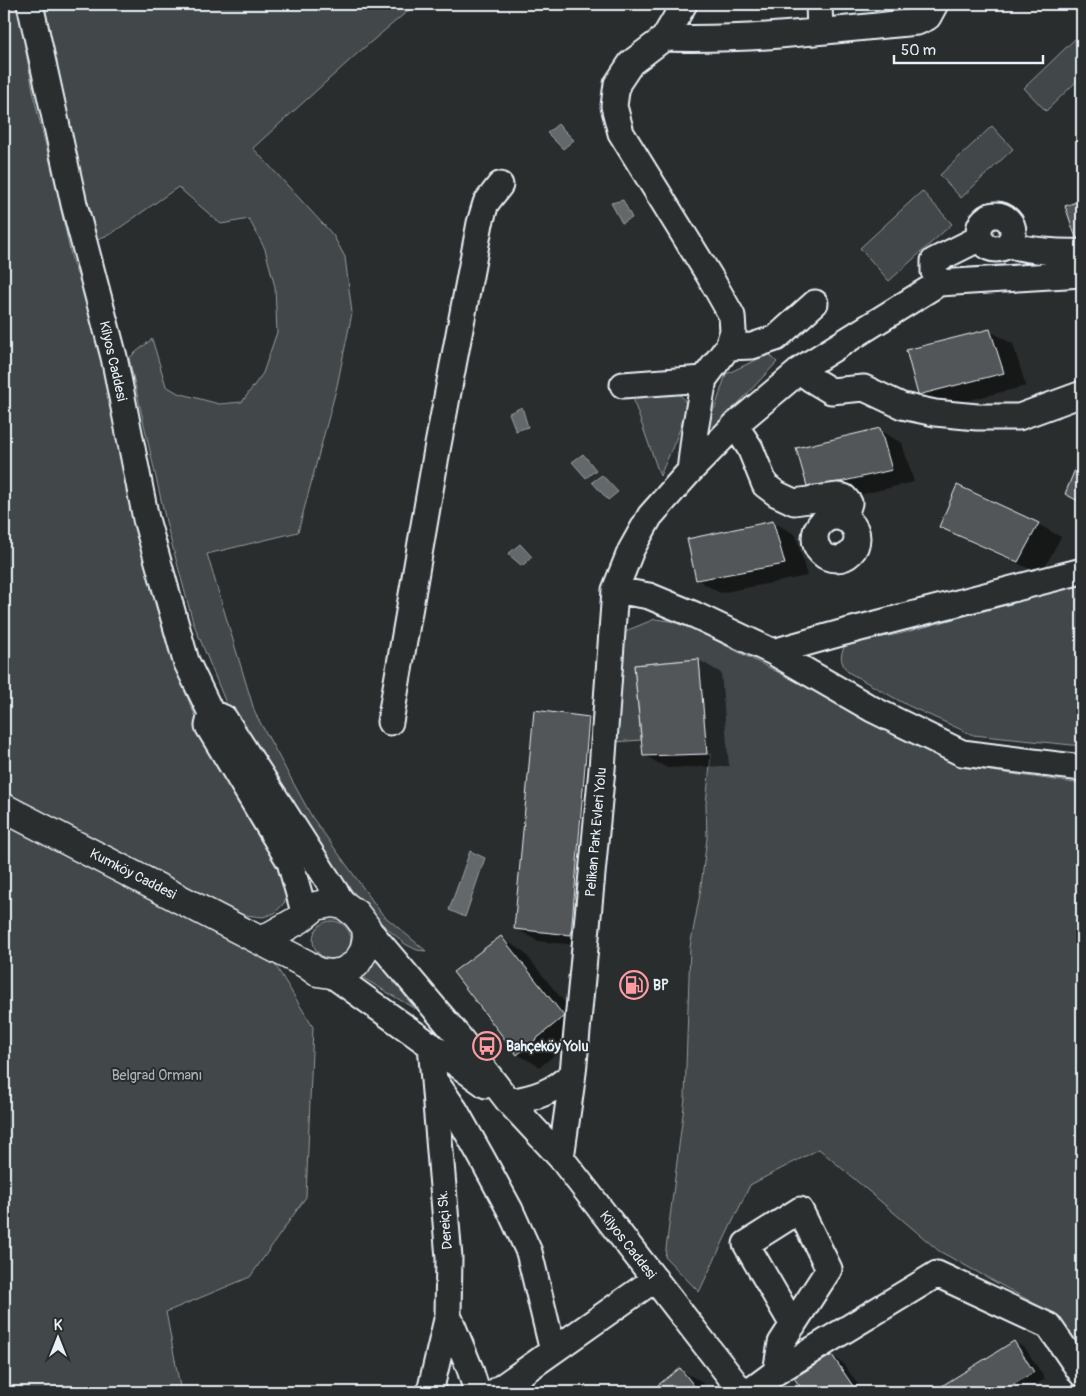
<svg xmlns="http://www.w3.org/2000/svg" width="1086" height="1396" viewBox="0 0 1086 1396" font-family="Pangolin,sans-serif">
<rect width="100%" height="100%" fill="#2a2d2e"/>
<filter id="ink" filterUnits="userSpaceOnUse"><feTurbulence type="fractalNoise" baseFrequency=".02" numOctaves="2"/><feDisplacementMap in="SourceGraphic" scale="10" xChannelSelector="R" yChannelSelector="G"/><feConvolveMatrix kernelMatrix="1 2 1 2 8 2 1 2 1" color-interpolation-filters="sRGB"/></filter>
<g filter="url(#ink)">
<path fill="#424648" stroke="#959ca0" d="M 4,4 L 17,4 L 36,106 L 54,178 L 73,264 L 96,319 L 129,495 L 154,600 L 172,662 L 198,722 L 281,858 L 288,891 L 284,903 L 275,913 L 263,917 L 245,915 L 313,1027 L 306,1197 L 250,1277 L 166,1312 L 181,1392 L 4,1392 Z
M 44,4 L 416,4 L 359,52 L 253,148 L 333,235 L 345,257 L 352,313 L 337,386 L 298,532 L 207,554 L 255,713 L 312,817 L 382,914 L 426,951 L 417,950 L 405,944 L 371,914 L 327,859 L 228,708 L 193,622 L 167,526 L 129,358 L 152,339 L 166,386 L 178,393 L 219,404 L 242,402 L 263,373 L 277,332 L 275,287 L 265,249 L 249,219 L 221,224 L 178,187 L 111,234 L 97,239 C 76,161 62,82 44,4 Z
M 1076,38 L 1082,45 L 1082,76 L 1046,111 L 1024,88 Z
M 992,126 L 1013,149 L 961,198 L 940,175 Z
M 922,191 L 952,224 L 889,281 L 860,248 Z
M 769,354 L 777,362 L 704,440 L 706,424 L 716,405 L 726,374 Z
M 677,393 C 682,397 685,399 686,405 C 688,416 665,463 660,476 L 634,402 L 636,397 L 640,394 Z
M 1082,584 L 1082,746 L 973,735 L 907,705 L 848,672 C 840,662 839,655 846,644 L 899,634 Z
M 655,619 L 670,621 L 693,629 L 964,767 L 1082,784 L 1082,1349 L 1059,1317 L 939,1251 L 819,1149 L 750,1185 L 699,1292 L 665,1257 L 685,1098 L 690,947 L 700,894 L 707,838 L 706,804 L 711,755 L 707,754 L 699,659 L 634,665 L 641,740 L 614,742 L 623,637 L 628,630 Z
M313 940a19 19 0 1 1 38 0a19 19 0 1 1-38 0Z
M 374,954 L 415,1009 L 360,976 Z"/>
<path fill="#63686b" stroke="#989fa3" d="M 558,124 L 574,140 L 563,149 L 547,133 Z
M 623,200 L 632,218 L 622,223 L 611,203 Z
M 522,407 L 528,427 L 516,431 L 509,413 Z
M 583,454 L 596,470 L 586,478 L 572,462 Z
M 602,475 L 618,492 L 608,500 L 592,482 Z
M 520,544 L 532,557 L 522,566 L 508,554 Z
M 470,851 L 485,858 L 465,917 L 449,910 Z"/>
<path fill="#0007" d="M 1082,201 L 1082,240 L 1077,237 L 1066,207 Z
M 990,331 L 1013,344 L 1026,386 L 942,407 L 919,394 Z
M 879,430 L 902,443 L 914,482 L 863,494 L 831,498 L 808,485 Z
M 773,522 L 796,535 L 807,576 L 720,593 L 698,580 Z
M 1038,524 L 1061,537 L 1041,574 L 964,539 L 941,526 Z
M 699,660 L 721,673 L 729,766 L 667,768 L 644,755 Z
M 535,712 L 589,719 L 612,732 L 593,947 L 538,941 L 515,928 Z
M 501,938 L 523,951 L 586,1029 L 540,1067 L 517,1054 Z
M 1015,1342 L 1026,1349 L 1045,1379 L 1023,1392 L 935,1392 Z
M 832,1356 L 843,1363 L 863,1392 L 806,1392 L 796,1378 Z
M 680,1370 L 701,1381 L 709,1392 L 651,1392 Z"/>
<path fill="#535759" stroke="#e8f1f8" d="M 1082,200 L 1082,238 L 1076,238 L 1065,206 Z
M 990,329 L 1004,373 L 918,395 L 906,350 Z
M 880,428 L 892,470 L 840,482 L 807,486 L 796,448 Z
M 1082,452 L 1082,503 L 1065,494 Z
M 957,485 L 1039,523 L 1018,562 L 939,527 Z
M 773,521 L 785,564 L 696,580 L 687,539 Z
M 699,659 L 707,754 L 643,756 L 634,665 Z
M 534,710 L 589,717 L 571,935 L 514,929 Z
M 501,936 L 564,1016 L 517,1055 L 453,972 Z
M 1014,1341 L 1034,1372 L 1001,1392 L 932,1392 Z
M 832,1355 L 857,1392 L 804,1392 L 794,1378 Z
M 680,1368 L 699,1392 L 649,1392 Z"/>
<g fill="none" stroke-linecap="round" stroke-linejoin="round">
<defs>
<path id="minor" d="M 30,4 L 74,204 L 114,357 L 146,519 L 186,661 L 211,713
M 819,4 L 820,31
M 664,38 C 749,41 834,30 917,22 L 928,17 L 935,4
M979 232a17 17 0 1 1 34 0a17 17 0 1 1-34 0Z
M 1008,244 C 1026,251 1062,253 1082,252
M 939,283 L 934,272 L 934,261 L 980,238
M 728,347 L 752,346 L 776,338 L 815,303
M 800,370 L 811,379 L 831,391 L 864,388 L 902,406 L 935,413 L 977,417 L 1019,417 L 1082,394
M 623,385 L 704,379 L 728,347 L 733,331 L 732,316 L 710,277 L 621,133 L 614,106 L 617,84 L 631,63 L 664,38 L 684,4
M 735,425 L 750,448 L 765,485 L 777,494 L 794,502 L 838,496 L 844,497 L 849,503 L 844,519
M 690,471 L 695,430 L 704,379
M815 538a21 21 0 1 1 42 0a21 21 0 1 1-42 0Z
M 615,590 L 649,596 L 695,615 L 773,652 L 841,633 L 1082,571
M 773,652 L 872,709 L 962,753 L 1082,768
M 211,713 L 224,718 L 344,905
M 211,713 L 208,726 L 290,862 L 305,915
M 390,722 L 437,450 L 480,223 L 486,203 L 500,185
M 366,927 L 458,1036 L 509,1102 L 561,1158 L 742,1392
M 331,974 L 486,1085
M 435,1081 L 455,1110 L 483,1160 L 510,1210 L 529,1252 L 553,1351
M 509,1102 C 535,1098 554,1092 573,1073
M 561,1158 L 573,1073 L 602,769 L 615,590 L 631,550 L 650,516 L 690,471 L 735,425 L 804,367 L 939,283 L 1082,274
M 448,1315 L 470,1369 L 477,1392
M 776,1372 L 937,1274 L 1049,1326 L 1082,1374
M 430,1392 L 448,1315 L 449,1258 L 431,1045
M 495,1392 L 655,1279
M 749,1392 L 776,1372 L 781,1343 L 829,1269 L 800,1210 L 746,1244 L 793,1325"/>
<path id="major" d="M 4,808 L 261,941 L 306,964 L 317,972 L 331,974 L 343,972 L 356,964 L 364,951 L 367,938 L 366,927 L 356,914 L 344,905 L 331,903 L 316,906 L 300,919 L 261,941"/>
</defs>
<use href="#minor" stroke="#e8f1f8" stroke-width="29"/>
<use href="#major" stroke="#e8f1f8" stroke-width="31"/>
<use href="#minor" stroke="#2a2d2e" stroke-width="25"/>
<use href="#major" stroke="#2a2d2e" stroke-width="28"/>
</g>
</g>
<defs>
<symbol id="fuel-ring" viewBox="-11 -11 22 22"><circle r="9.5" fill="#2a2d2e" stroke="#ff9aa2" stroke-width="1.5"/><path d="M-5.5-6h7V0h2V4h1.3V-2.5L3-4.5l.8-.8L6-3V5H2.5V1h-1V6h-7ZM-4.2-4.7v3.2H.2V-4.7Z" fill="#ff9aa2"/></symbol>
<symbol id="bus-ring" viewBox="-11 -11 22 22"><circle r="9.5" fill="#2a2d2e" stroke="#ff9aa2" stroke-width="1.5"/><path d="M-5-6H5V4H4V6H2V4H-2V6H-4V4H-5ZM-3.5-4V0h7V-4ZM-3.5 1.2v1.5H-2V1.2ZM2 1.2v1.5H3.5V1.2Z" fill="#ff9aa2"/></symbol>
</defs>
<g fill-rule="evenodd">
<use href="#fuel-ring" x="618" y="969" width="32" height="32"/>
<use href="#bus-ring" x="471" y="1030" width="32" height="32"/>
</g>
<g text-anchor="middle" dominant-baseline="central" stroke-width="4" stroke-linejoin="round" paint-order="stroke">
<g font-size="14" fill="#e8f1f8" stroke="#2a2d2e">
<text transform="translate(113 361) rotate(77)">Kilyos Caddesi</text>
<text transform="translate(596 832) rotate(-85)">Pelikan Park Evleri Yolu</text>
<text transform="translate(133 874) rotate(27)">Kumköy Caddesi</text>
<text transform="translate(445 1220) rotate(-95)">Dereiçi Sk.</text>
<text transform="translate(628 1245) rotate(52)">Kilyos Caddesi</text>
</g>
<g font-size="14" font-weight="bold" fill="#e8f1f8" stroke="#2a2d2e" text-anchor="start">
<text x="653" y="985">BP</text>
<text x="506" y="1046">Bahçeköy Yolu</text>
</g>
<g font-size="14" fill="#aeb5ba" stroke="#2a2d2e">
<text x="157" y="1075">Belgrad Ormanı</text>
</g>
</g>
<rect width="1086" height="1396" fill="none" stroke="#2a2d2e" stroke-width="20"/>
<rect x="10" y="10" width="1066" height="1376" fill="none" stroke="#e8f1f8" stroke-width="2" filter="url(#ink)"/>
<g transform="translate(58 1338)" stroke="#2a2d2e" stroke-width="4" paint-order="stroke">
<path d="M0-4L9 19L0 12L-9 19Z" fill="#e8f1f8"/>
<text y="-8" font-size="14" font-weight="bold" text-anchor="middle" fill="#e8f1f8">K</text>
</g>
<path d="M894 55v8h149v-8" fill="none" stroke="#e8f1f8" stroke-width="2.5"/>
<text x="901" y="55" font-size="15" fill="#e8f1f8" stroke="#2a2d2e" stroke-width="4" paint-order="stroke">50 m</text>
</svg>
